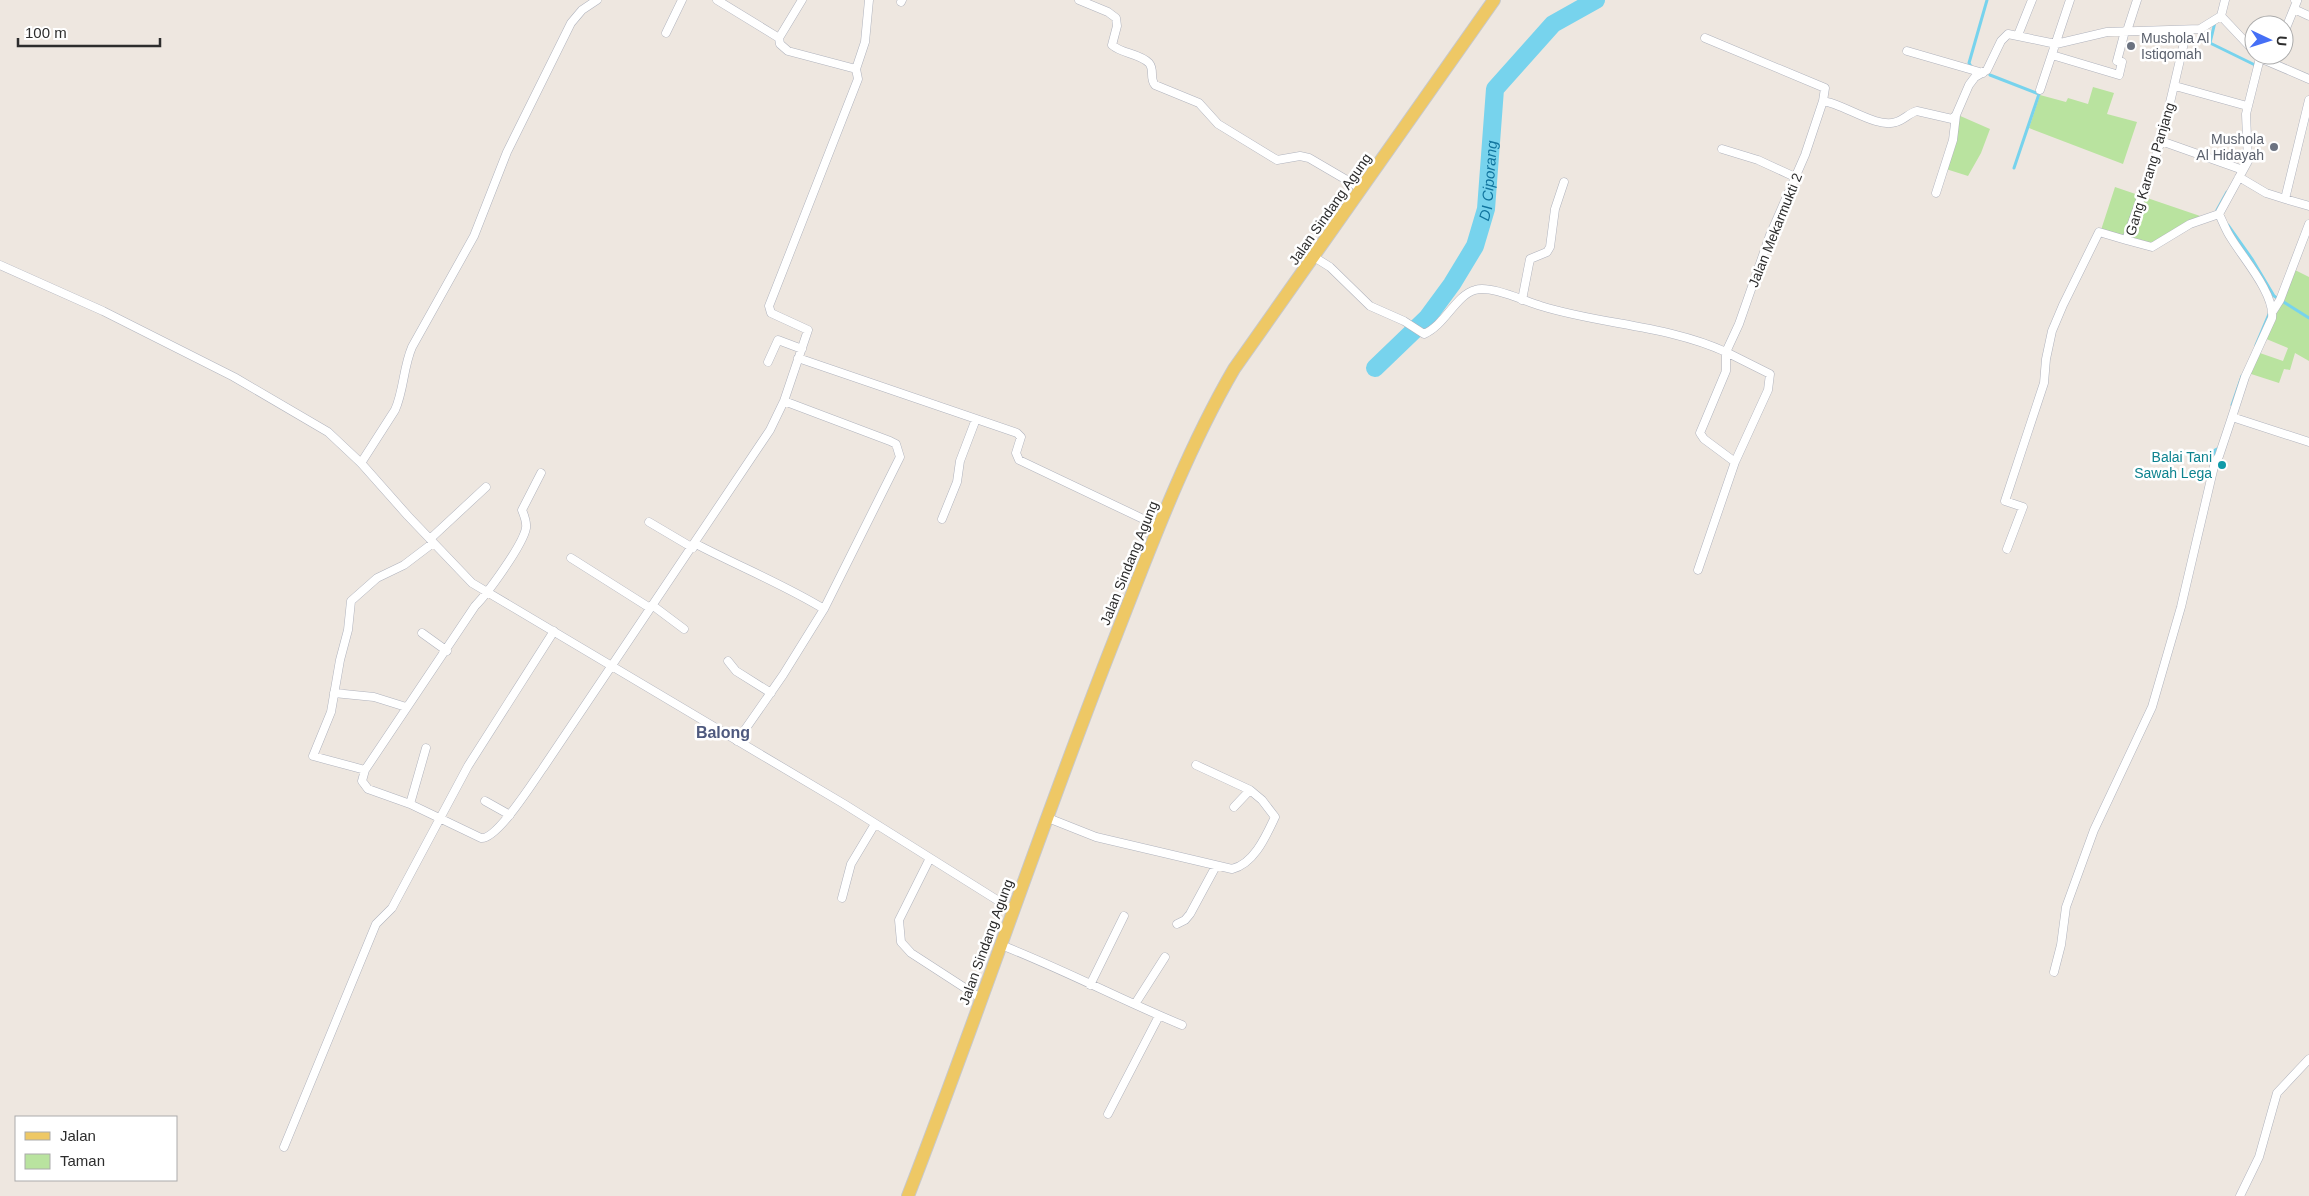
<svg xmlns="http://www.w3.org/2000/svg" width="2309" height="1196" viewBox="0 0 2309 1196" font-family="Helvetica,sans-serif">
<rect width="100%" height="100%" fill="#eee7e0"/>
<path fill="#b9e39f" d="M 2093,87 L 2114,93 L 2107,114 L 2137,122 L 2123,164 L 2029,128 L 2040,95 L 2066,102 L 2068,98 L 2088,104 Z
M 1958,115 L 1990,129 L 1981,153 L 1968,176 L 1946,169 Z
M 2115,187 L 2203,217 L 2152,244 L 2101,230 Z
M 2293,269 L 2309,277 L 2309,361 L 2295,353 L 2290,370 L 2284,369 L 2279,383 L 2248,373 L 2257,352 L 2283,361 L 2288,348 L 2264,338 L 2283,299 Z"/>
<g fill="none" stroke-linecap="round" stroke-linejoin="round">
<path stroke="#77d3ed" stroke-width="3" d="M 2215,22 L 2210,43 L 2255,65 L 2255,67
M 1972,68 L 1969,63 L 1987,0
M 1990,75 L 2039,94 L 2014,168
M 2218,212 L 2217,210 L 2227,192
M 2228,225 L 2252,259 L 2274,296 L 2309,318
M 2256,345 L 2269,314
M 2232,405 L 2242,376
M 2212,461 L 2215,450 L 2221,447"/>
<path stroke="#77d3ed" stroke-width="18" id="s1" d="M 1375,368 L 1427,318 L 1452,284 L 1475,246 L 1486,209 L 1495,89 L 1553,24 L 1596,0"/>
<defs>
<path id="minor" d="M 717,0 L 779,38 L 802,0
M 1079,0 L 1108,12 L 1116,18 L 1117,26 L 1112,45 C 1122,54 1139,53 1149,63 C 1155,70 1149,78 1155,85 L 1199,103 L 1218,124 L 1277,160 L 1300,156 L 1309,158 L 1362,189
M 2225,0 L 2221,16 L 2254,51
M 901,2 L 902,0
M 2294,9 L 2309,16
M 2187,30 L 2161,141 L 2126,240 L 2152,247 L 2190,224 L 2219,214
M 2127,31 L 2137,0
M 666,33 L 682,0
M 2284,33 L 2297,1 L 2295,0
M 2018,35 L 2032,0
M 1705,38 L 1825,88 L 1823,101
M 1907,51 L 1983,73
M 2052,55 L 2119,75 L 2122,62 L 2117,61 L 2125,31
M 2258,55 L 2260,58 L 2246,114 L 2248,161 L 2219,214 C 2223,222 2226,231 2231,238 C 2243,258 2275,294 2272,318 L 2245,377 L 2232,417 L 2309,442
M 2260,58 L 2309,79
M 856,69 L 865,42 L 869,0
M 2175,86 L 2247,106
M 2040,90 L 2070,0
M 2161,141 L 2243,170
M 1722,149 L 1758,160 L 1795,177
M 2239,177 L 2266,193 L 2285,199 L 2309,100
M 1936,193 L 1953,140 L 1956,115
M 2285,199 L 2309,206
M 1314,257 L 1330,267 L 1370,306 L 1404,321 L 1424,334 C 1445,325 1456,295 1475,290 C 1491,285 1524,301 1541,306 C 1602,325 1667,325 1726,352 L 1739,324 L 1770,235 L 1805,155 L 1823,101 C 1844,104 1877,129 1896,122 C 1904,120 1909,113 1917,111 L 1952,119 L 1956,115 L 1969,85 L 1975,77 L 1987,70 L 2001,41 L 2008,34 L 2056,44 L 2107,32 L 2200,29 L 2221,16
M 0,265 L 103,311 L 234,377 L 328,432 L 361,463 L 408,516 L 472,583 L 844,804 L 1013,910
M 1522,300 L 1530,259 L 1547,252 L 1550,247 L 1555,209 L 1564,182
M 2273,311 L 2280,300 L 2309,224
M 798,358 L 1017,433 L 1021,437 L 1016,453 L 1019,460 L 1160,527
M 768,362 L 778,340 L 802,349
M 361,463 L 395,410 C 404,390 403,368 412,347 L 474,236 L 507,152 L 571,23 L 582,10 L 597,0
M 942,519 L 957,482 L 960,461 L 976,419
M 649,522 L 693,548
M 430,539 L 486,487
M 433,543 L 404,565 L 377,578 L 351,601 L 348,630 L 340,660 L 331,712 L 313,756 L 365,770 L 475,606 C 487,594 523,545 526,528 C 527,522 524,515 522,510 L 541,473
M 696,544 C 738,566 783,584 824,609
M 2007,549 L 2023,507 L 2005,501 L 2044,383 L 2046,359 L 2052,331 L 2063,305 L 2099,232 L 2126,240
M 571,558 L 650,608
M 1698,570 L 1735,462 L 1704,439 L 1700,433 L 1726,371 L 1726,352 L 1770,374 L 1768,390 L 1735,462
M 652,605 L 684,629
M 422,633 L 447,651
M 728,661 L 736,671 L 771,693
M 334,693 L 374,697 L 406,707
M 737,741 L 783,675 L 824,609 L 900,457 L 896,444 L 890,441 L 784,401
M 1196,765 L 1250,790 L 1234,807
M 365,770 L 362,781 L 368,789 L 410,804 L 481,838 C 497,840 533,782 543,768 L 770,430 L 784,401 L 808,330 L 771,313 L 769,306 L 858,79 L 856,69 L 788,51 L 780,44 L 779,38
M 485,801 L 510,815
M 410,804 L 426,748
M 1048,818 L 1096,837 L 1232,869 C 1254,864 1266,836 1275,817 L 1262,800 L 1250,790
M 930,858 L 899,920 L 901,942 L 911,953 L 982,999
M 842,898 L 851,864 L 875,824
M 1177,924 L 1185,920 L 1190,914 L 1216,866
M 1001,945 C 1063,969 1121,1000 1182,1025
M 2054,972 L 2061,945 L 2066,907 L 2094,830 L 2152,707 L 2181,607 L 2215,462 L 2219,456 L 2232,417
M 1090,985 L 1124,916
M 1135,1004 L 1165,957
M 1108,1114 L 1159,1016
M 284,1147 L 376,924 L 392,908 L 468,766 L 554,631
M 2240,1196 L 2259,1157 L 2277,1093 L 2309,1059"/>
<path id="primary" d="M 908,1196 C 979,1013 1041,826 1113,643 C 1149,551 1184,455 1234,369 L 1494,0"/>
</defs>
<use href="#minor" stroke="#b0b3bd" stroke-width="9"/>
<use href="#primary" stroke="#c8c8c8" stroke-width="14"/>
<use href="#minor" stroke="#fff" stroke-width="8"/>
<use href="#primary" stroke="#eec865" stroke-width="12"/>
</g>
<g fill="#6b7280" stroke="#fff" stroke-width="2">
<circle cx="2131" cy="46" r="5"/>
<circle cx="2274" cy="147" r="5"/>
</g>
<circle fill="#0f9aa8" stroke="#fff" stroke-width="2" cx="2222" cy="465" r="5"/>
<g text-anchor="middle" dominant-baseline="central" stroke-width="5" stroke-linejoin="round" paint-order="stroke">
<g font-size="14" fill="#5b616d" stroke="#fff" text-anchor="start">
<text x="2141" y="38">Mushola Al<tspan x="2141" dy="16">Istiqomah</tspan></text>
<text x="2264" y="139" text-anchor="end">Mushola<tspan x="2264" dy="16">Al Hidayah</tspan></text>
</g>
<g font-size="14" fill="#2d2d2d" stroke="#fff">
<text transform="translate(2150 169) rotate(-73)">Gang Karang Panjang</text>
<text transform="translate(1330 209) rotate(-55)">Jalan Sindang Agung</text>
<text transform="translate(1775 230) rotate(-68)">Jalan Mekarmukti 2</text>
<text transform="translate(1129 563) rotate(-68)">Jalan Sindang Agung</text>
<text transform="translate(986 942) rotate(-70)">Jalan Sindang Agung</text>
</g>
<g font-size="14" fill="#0d838f" stroke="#fff" text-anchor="end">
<text x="2212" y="457">Balai Tani<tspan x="2212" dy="16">Sawah Lega</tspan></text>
</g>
<g font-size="15" font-style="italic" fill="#11749e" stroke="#fff">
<text stroke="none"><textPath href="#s1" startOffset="226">DI Ciporang</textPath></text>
</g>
<g font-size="16" font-weight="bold" fill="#4e597e" stroke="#fff">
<text x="723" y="732">Balong</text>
</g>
</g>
<rect x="15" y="1116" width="162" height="65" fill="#ffffff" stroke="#ababab"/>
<rect x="25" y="1132" width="25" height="8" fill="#eec865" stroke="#ababab"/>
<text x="60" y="1141" font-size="15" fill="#2d2d2d">Jalan</text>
<rect x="25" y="1154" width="25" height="15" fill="#b9e39f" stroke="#ababab"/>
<text x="60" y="1166" font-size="15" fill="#2d2d2d">Taman</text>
<g transform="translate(2269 40) rotate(94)"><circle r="24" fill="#ffffff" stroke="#ababab"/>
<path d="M0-4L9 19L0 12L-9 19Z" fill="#456ff6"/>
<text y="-8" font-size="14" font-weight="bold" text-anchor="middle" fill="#2d2d2d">U</text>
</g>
<path d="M18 38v8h142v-8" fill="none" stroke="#2d2d2d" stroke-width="2.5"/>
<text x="25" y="38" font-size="15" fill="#2d2d2d" stroke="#ffffff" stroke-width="4" paint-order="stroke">100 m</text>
</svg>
